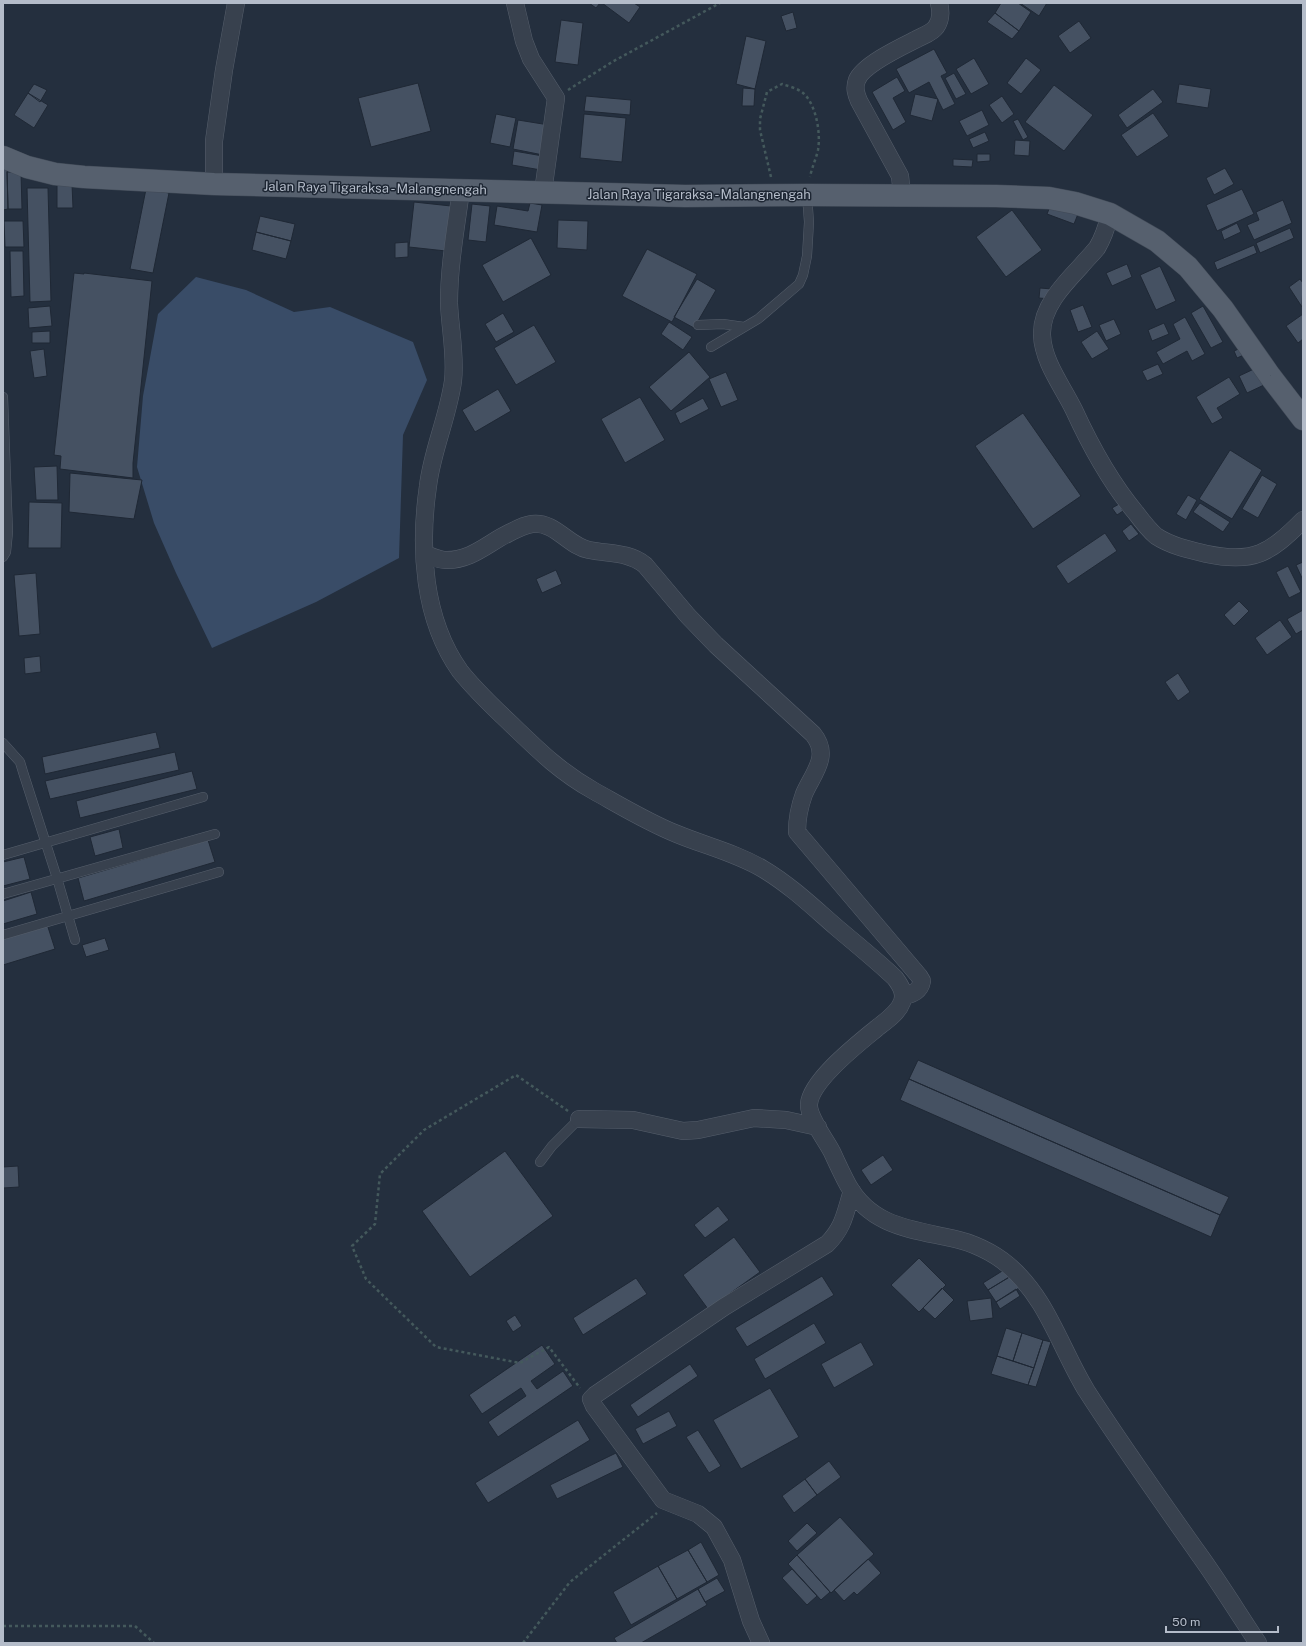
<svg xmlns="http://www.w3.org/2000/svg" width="1306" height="1646" viewBox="0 0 1306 1646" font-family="'Public Sans',sans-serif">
<rect width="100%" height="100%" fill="#242f3e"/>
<path fill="#394c67" d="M 196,277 L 246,290 L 294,312 L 330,307 L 413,342 L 427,380 L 403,435 L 399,558 L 316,602 L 212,648 L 176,573 L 154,523 L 137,467 L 143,396 L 158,314 Z"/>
<path fill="#455162" stroke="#1f2835" d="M 589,3 L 600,3 L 596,8 Z
M 602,3 L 634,3 L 640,7 L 629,23 Z
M 1001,3 L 1018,3 L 1031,12 L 1019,31 L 995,13 Z
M 1020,3 L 1047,3 L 1039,16 Z
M 793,12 L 797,28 L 786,31 L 781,16 Z
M 995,13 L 1019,31 L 1012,39 L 987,22 Z
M 561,20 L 583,23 L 578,65 L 555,62 Z
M 1079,21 L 1091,38 L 1070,53 L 1058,36 Z
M 746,36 L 766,41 L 755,89 L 736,84 Z
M 934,49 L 947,73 L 941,76 L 955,104 L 943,110 L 929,82 L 909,93 L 896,69 Z
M 974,58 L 989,84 L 971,94 L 956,69 Z
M 1026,58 L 1041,70 L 1021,94 L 1007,83 Z
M 954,73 L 966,94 L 956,99 L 945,78 Z
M 897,77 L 905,91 L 893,98 L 906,122 L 893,130 L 872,92 Z
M 418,83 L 431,131 L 371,147 L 358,98 Z
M 34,84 L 47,90 L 40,102 L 28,93 Z
M 1179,84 L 1211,89 L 1208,108 L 1176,103 Z
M 1054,85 L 1093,115 L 1064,151 L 1025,122 Z
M 743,88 L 755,89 L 754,106 L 742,106 Z
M 1153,89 L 1163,102 L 1127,128 L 1118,115 Z
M 28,93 L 48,105 L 34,128 L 14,115 Z
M 915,94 L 938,99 L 932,121 L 910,115 Z
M 586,96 L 631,100 L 630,115 L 584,111 Z
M 1002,96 L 1014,114 L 1002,123 L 989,105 Z
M 982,110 L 989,125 L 967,136 L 959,121 Z
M 1153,113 L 1169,136 L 1137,157 L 1121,135 Z
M 496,114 L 516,118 L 510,147 L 490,143 Z
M 584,114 L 626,118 L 622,162 L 580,158 Z
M 1018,119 L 1028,137 L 1023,140 L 1013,121 Z
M 518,120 L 549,125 L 543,155 L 513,149 Z
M 985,132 L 989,141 L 973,148 L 969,139 Z
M 1015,140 L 1030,141 L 1029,156 L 1014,155 Z
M 514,151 L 543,156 L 541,170 L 512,165 Z
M 977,154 L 990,154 L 990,161 L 977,162 Z
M 953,159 L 973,160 L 972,167 L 953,166 Z
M 3,167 L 7,167 L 8,209 L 3,210 Z
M 1225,168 L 1234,184 L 1214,195 L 1206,178 Z
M 7,172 L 21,172 L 22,209 L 8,209 Z
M 57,184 L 72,184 L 73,208 L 57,208 Z
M 27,188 L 48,188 L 51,301 L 30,302 Z
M 146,189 L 169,193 L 153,273 L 130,269 Z
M 1242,189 L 1254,214 L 1217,231 L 1206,205 Z
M 1283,200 L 1292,223 L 1254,240 L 1247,225 L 1259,220 L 1256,212 Z
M 414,202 L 451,206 L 446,251 L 409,247 Z
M 530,203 L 542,205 L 537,232 L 494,225 L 497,206 L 528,211 Z
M 472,204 L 490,206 L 486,242 L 468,240 Z
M 1051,204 L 1078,214 L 1074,224 L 1047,214 Z
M 1012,210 L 1042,250 L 1006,277 L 976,237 Z
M 260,216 L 295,224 L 291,241 L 256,232 Z
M 558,220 L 588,221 L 587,250 L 557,248 Z
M 4,221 L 23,221 L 24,247 L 5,247 Z
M 1237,223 L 1241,232 L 1224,240 L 1221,231 Z
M 1290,228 L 1294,238 L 1260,253 L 1256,243 Z
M 256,232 L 291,241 L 286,259 L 252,250 Z
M 531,238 L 551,275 L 503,302 L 482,265 Z
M 408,242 L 408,257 L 395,258 L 395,243 Z
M 1254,245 L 1257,253 L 1217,270 L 1214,262 Z
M 647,249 L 697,274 L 672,322 L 622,296 Z
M 10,251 L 23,251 L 24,296 L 11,297 Z
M 1127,264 L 1132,277 L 1112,286 L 1106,273 Z
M 1160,266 L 1176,301 L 1156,310 L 1140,275 Z
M 74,273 L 84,274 L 84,273 L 152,281 L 133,463 L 133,478 L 60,469 L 61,456 L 54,455 Z
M 697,279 L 716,290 L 694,328 L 674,317 Z
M 1300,279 L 1303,283 L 1302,307 L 1289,287 Z
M 1040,288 L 1052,289 L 1051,299 L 1039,298 Z
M 1083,305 L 1092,327 L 1078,332 L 1070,310 Z
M 50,306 L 52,326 L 29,328 L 28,308 Z
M 1203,306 L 1223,342 L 1211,348 L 1191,313 Z
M 503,313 L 514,332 L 496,342 L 485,324 Z
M 1303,314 L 1303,339 L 1298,343 L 1286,326 Z
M 1185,317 L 1205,354 L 1192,361 L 1187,351 L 1163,364 L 1156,352 L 1180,339 L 1173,324 Z
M 1114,319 L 1121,334 L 1106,341 L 1099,325 Z
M 669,322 L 692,337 L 683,350 L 661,334 Z
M 1164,323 L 1169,334 L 1152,341 L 1148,330 Z
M 534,325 L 556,362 L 516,385 L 494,348 Z
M 50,331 L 50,343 L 32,343 L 32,332 Z
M 1097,331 L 1109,349 L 1092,359 L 1081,342 Z
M 1243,347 L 1246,354 L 1237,358 L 1234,351 Z
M 44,349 L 47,376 L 34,378 L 30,351 Z
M 689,352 L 710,377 L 671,411 L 649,387 Z
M 1158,364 L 1163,374 L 1147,381 L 1142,371 Z
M 1256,368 L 1264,385 L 1247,393 L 1239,376 Z
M 726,372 L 738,400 L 721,407 L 709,379 Z
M 1229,377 L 1240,394 L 1217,408 L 1223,418 L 1212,424 L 1196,397 Z
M 498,389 L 511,411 L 475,432 L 462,410 Z
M 640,397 L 665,440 L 625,463 L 601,419 Z
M 703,398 L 709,409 L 680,424 L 675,413 Z
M 1023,413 L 1081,496 L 1033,529 L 975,446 Z
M 1230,450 L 1262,470 L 1232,519 L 1199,499 Z
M 57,466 L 58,500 L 36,500 L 34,467 Z
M 70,473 L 142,480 L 134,519 L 69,512 Z
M 1262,475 L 1277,484 L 1258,518 L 1242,509 Z
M 1188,495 L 1197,500 L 1186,520 L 1176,514 Z
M 29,502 L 62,503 L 61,548 L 28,548 Z
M 1200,503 L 1230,522 L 1223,532 L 1193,512 Z
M 1119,504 L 1123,511 L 1117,515 L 1112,508 Z
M 1131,524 L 1139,534 L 1129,541 L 1122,531 Z
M 1105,533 L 1117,551 L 1068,584 L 1056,566 Z
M 1303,562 L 1303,577 L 1302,578 L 1296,565 Z
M 1288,566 L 1301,592 L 1289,598 L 1276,572 Z
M 556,570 L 562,584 L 542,593 L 536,579 Z
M 36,573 L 40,634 L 19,636 L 14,575 Z
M 1239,601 L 1249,611 L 1234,626 L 1224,615 Z
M 1303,610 L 1303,630 L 1296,634 L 1287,619 Z
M 1280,620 L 1292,637 L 1267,655 L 1255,638 Z
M 40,656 L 41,672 L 25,674 L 24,658 Z
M 1178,673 L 1190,692 L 1178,701 L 1165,682 Z
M 156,732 L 160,748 L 45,774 L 42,757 Z
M 175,752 L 179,770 L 50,799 L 45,781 Z
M 192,771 L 197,789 L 80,818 L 76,801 Z
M 119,829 L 123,848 L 95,856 L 90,837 Z
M 208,840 L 215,862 L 84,901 L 78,878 Z
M 24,857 L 30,879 L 3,886 L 3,862 Z
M 31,892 L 37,914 L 3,924 L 3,901 Z
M 47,924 L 55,949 L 3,965 L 3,937 Z
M 105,938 L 109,950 L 86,957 L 82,945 Z
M 918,1060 L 1229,1197 L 1220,1215 L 909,1079 Z
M 909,1079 L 1220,1215 L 1211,1237 L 900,1100 Z
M 505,1151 L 553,1216 L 470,1277 L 422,1211 Z
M 883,1155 L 893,1170 L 871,1185 L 861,1170 Z
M 18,1166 L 19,1187 L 3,1188 L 3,1167 Z
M 718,1206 L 729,1220 L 705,1238 L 694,1225 Z
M 734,1237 L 760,1272 L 708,1309 L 683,1275 Z
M 919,1258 L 946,1285 L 919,1312 L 891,1285 Z
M 1007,1268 L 1011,1276 L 988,1290 L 983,1283 Z
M 822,1276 L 834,1295 L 747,1347 L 735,1328 Z
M 1011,1276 L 1019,1288 L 996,1302 L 988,1290 Z
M 636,1278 L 647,1294 L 583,1335 L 573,1318 Z
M 942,1288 L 954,1300 L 935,1319 L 923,1308 Z
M 1016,1289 L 1020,1296 L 1000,1309 L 996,1302 Z
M 991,1298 L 993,1318 L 970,1321 L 967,1301 Z
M 515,1315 L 522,1326 L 513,1332 L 506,1321 Z
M 814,1323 L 826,1343 L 765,1379 L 754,1359 Z
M 1006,1328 L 1022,1333 L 1013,1361 L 997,1356 Z
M 1022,1333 L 1043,1340 L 1034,1368 L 1013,1361 Z
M 1043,1340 L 1051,1342 L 1036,1387 L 1028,1385 Z
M 861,1342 L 874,1365 L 834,1388 L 821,1364 Z
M 542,1345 L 555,1364 L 531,1381 L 537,1389 L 563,1371 L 573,1386 L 498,1437 L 488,1422 L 526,1396 L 521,1388 L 482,1414 L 469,1395 Z
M 997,1356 L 1034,1368 L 1028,1385 L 991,1374 Z
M 690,1364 L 698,1376 L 638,1417 L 630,1405 Z
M 770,1388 L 799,1437 L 741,1469 L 713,1420 Z
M 669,1411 L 677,1426 L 643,1444 L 635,1429 Z
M 578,1420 L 590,1440 L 488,1503 L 475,1483 Z
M 698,1430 L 721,1466 L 709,1473 L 686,1437 Z
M 616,1453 L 623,1467 L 557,1499 L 550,1485 Z
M 829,1461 L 841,1477 L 817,1495 L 805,1479 Z
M 805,1479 L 817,1495 L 794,1513 L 782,1496 Z
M 840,1517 L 874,1554 L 831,1593 L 797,1555 Z
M 807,1523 L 817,1533 L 797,1551 L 788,1541 Z
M 701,1542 L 719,1575 L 707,1582 L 688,1550 Z
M 688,1550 L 707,1582 L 677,1599 L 658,1566 Z
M 797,1555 L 830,1592 L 821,1600 L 788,1564 Z
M 868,1559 L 881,1573 L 857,1595 L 854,1592 L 844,1601 L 834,1590 Z
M 658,1566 L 677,1599 L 631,1625 L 613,1592 Z
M 792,1569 L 817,1596 L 807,1605 L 782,1578 Z
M 717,1578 L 725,1591 L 705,1602 L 698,1589 Z
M 698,1589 L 707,1605 L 641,1643 L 617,1643 L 614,1638 Z"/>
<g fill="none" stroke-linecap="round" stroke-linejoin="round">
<defs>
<path id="lane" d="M 698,325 L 723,324 L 744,327
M 711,347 L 758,319 L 799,284 L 803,275 L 807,256 L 809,222 L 807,195
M 3,397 L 8,532 L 6,552 L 3,557
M 3,743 L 20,762 L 23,772 L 57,878 L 75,940
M 3,855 L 203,797
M 3,894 L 215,834
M 3,935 L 219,872
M 540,1162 L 552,1146 L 579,1119"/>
<path id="street" d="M 515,3 L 524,41 L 531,59 L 556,98 L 543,192
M 214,184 L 214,141 L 224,70 L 236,3
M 461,190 C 456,228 449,265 449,303 C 450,329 456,355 453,381 C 448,417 432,451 428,486 C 419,548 423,619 460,671 C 475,690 493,707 510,723 C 538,750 560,772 594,791 C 621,806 649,823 677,834 C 706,846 736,853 763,869 C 790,885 813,907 836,927 C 856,944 876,960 895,978 C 901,986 905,993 902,1002 C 898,1013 886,1021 877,1028 C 859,1043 811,1080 809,1104 C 808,1117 826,1140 832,1152 C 837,1163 842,1174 848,1185 C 871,1226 910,1229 951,1238 C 971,1242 993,1252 1008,1265 C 1047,1298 1060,1347 1086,1390 C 1122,1446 1160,1499 1198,1553 C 1219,1582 1238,1613 1258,1643
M 902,195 L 900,176 L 859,101 C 856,94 854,88 857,80 C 863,65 901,47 915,40 C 922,36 932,33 936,27 C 942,19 941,11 939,3
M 1110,214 C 1107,226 1103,238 1097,248 C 1092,254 1086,260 1081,266 C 1063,285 1041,308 1042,335 C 1043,362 1063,387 1074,410 C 1091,447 1110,482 1136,513 C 1142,521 1149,530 1156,536 C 1171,546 1190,550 1207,554 C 1254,564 1270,553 1303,520
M 425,554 C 431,556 439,560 445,560 C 471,561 488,543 509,533 C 517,529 524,525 532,524 C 555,521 568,546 589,550 C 609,554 629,552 645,565 L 688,616 L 716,645 L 813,734 C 831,756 813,773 804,794 C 800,805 797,820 797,832 L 919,976 L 922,981 C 920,991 913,994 904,996
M 579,1119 L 633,1120 L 683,1131 L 698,1130 L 754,1118 L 786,1120 L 818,1127
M 761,1643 L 751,1621 L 732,1560 L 714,1527 L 698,1514 L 663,1500 L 594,1406 L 591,1399 L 595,1395 L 724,1307 L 827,1244 C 844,1227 845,1213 852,1191"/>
<path id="primary" d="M 3,157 L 27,167 L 55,174 L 84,177 L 214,184 L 685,196 L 807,195 L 996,196 L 1049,198 L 1075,203 L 1110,214 L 1157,241 L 1188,267 L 1223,309 L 1270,376 L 1303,419"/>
</defs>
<use href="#lane" stroke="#565f6c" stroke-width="10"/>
<use href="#street" stroke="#565f6c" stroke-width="18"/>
<use href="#primary" stroke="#414a57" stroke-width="23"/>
<path stroke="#44595c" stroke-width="2.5" stroke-dasharray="3 3" stroke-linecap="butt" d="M 568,90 L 612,62 L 720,3
M 771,177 L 760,130 L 760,119 L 767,92 L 782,84 C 788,86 796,88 802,92 C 816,103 821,133 818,150 C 816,159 812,167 810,177
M 568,1111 L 516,1075 L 424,1130 L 380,1174 L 375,1224 L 352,1246 L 366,1279 L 436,1347 L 520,1363 L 549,1347 L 580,1388
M 3,1626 L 135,1626 L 154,1643
M 523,1643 L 570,1582 L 657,1513"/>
<use href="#lane" stroke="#38414e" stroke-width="9"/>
<use href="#street" stroke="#38414e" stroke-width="17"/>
<use href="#primary" stroke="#56606e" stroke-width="22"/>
</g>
<g text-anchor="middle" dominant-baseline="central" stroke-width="3" stroke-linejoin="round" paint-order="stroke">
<g font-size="13" fill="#b4bcc9" stroke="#1d2633">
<text transform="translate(375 188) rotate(1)">Jalan Raya Tigaraksa - Malangnengah</text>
<text x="699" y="194">Jalan Raya Tigaraksa - Malangnengah</text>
</g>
</g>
<rect width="1306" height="1646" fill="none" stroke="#b4bcc9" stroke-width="8"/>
<path d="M1166 1626v6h112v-6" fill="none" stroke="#b4bcc9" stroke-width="2"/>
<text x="1172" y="1626" font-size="12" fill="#b4bcc9" stroke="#1d2633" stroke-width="3" paint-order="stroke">50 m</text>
</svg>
